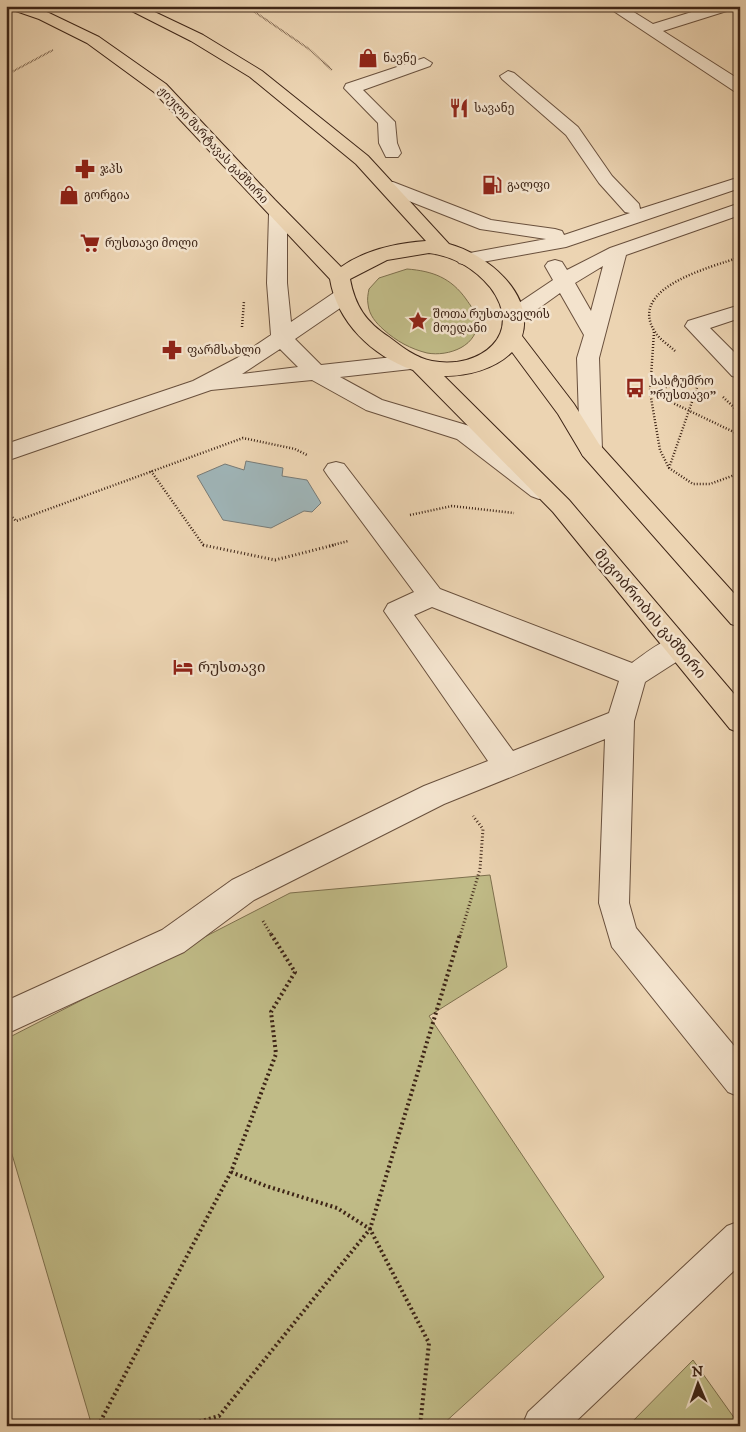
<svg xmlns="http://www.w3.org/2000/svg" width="746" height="1432" viewBox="0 0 746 1432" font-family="'IM FELL DW Pica','Noto Serif Georgian',serif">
<rect width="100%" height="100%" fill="#ecd4b2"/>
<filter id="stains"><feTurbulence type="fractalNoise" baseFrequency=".004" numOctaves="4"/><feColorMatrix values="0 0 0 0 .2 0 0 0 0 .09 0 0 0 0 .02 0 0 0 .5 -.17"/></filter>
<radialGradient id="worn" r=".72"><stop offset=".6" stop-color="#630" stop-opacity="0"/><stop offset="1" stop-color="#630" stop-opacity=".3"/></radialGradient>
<path fill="#c0bb87" stroke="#7e704e" d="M 407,269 C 433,271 451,278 466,299 C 470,305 476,312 477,319 C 480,346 448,357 427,353 C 411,349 396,341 384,330 C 376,323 369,315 368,304 C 367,299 368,294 369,289 L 379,278 Z
M 490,875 L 507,967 L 429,1016 L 604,1277 L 441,1426 L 92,1426 L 6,1134 L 6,1039 L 290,893 Z
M 693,1360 L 740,1426 L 628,1426 Z"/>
<path fill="#9fb5b8" stroke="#787b77" d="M 246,461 L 283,468 L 282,476 L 307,480 L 321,503 L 312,512 L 304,511 L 271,528 L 223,520 L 197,476 L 225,464 L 244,470 Z"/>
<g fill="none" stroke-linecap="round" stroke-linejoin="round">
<defs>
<path id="minor" d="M 606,6 L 624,6 L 653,24 L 711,6 L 735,6 L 733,9 L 663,31 L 740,80 L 740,92 L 734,91 Z
M 424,58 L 432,63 L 430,66 L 363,90 L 395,122 L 397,143 L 401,153 L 398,157 L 386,157 L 379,143 L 378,123 L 344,88 L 346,84 Z
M 508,71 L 514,73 L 578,127 L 612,176 L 639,204 L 640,209 L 740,177 L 740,188 L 566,247 L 466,265 L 459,263 L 456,259 L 459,255 L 546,239 L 480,229 L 381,190 L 378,186 L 381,182 L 393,182 L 491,220 L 555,229 L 562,231 L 564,235 L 630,213 L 625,212 L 599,183 L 566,135 L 502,79 L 500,76 Z
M 740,203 L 740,215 L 626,255 L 599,358 L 602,450 L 599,456 L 591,458 L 583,456 L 580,450 L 577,358 L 584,335 L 560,293 L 521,321 L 514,323 L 507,321 L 504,316 L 507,311 L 553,280 L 545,266 L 548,262 L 555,260 L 562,262 L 567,270 L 610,248 ZM 603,266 L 591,311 L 575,283 Z
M 278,208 L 285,210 L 287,214 L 287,283 L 291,322 L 335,292 L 342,291 L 349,292 L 352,297 L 349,302 L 295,339 L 321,365 L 411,355 L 419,357 L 422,362 L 419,367 L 411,369 L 340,377 L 382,400 L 473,427 L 547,484 L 551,490 L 547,496 L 539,499 L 531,496 L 457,439 L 366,410 L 312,380 L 211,390 L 6,461 L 6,444 L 193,381 L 237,358 L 271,335 L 267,283 L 269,214 L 271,210 ZM 280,349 L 298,367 L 242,374 Z
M 740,305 L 740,318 L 710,328 L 740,358 L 740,378 L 732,376 L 685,326 L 688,321 Z
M 336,462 L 344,464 L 440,589 L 632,663 C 648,652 668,633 687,639 L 691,647 L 687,655 L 645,682 L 634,721 L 629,903 L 636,928 L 740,1053 L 740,1097 L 728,1092 L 612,947 L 599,903 L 605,739 L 444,804 L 254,900 L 184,952 L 6,1034 L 6,1001 L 162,930 L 232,880 L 424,786 L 488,761 L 384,611 L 388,604 L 414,592 L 328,476 L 324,470 L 328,464 ZM 432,607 L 619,681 L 609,713 L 513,751 L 414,615 Z
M 740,1221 L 740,1265 L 571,1426 L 522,1426 L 528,1412 L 727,1226 Z"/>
<path id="major" d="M 8,6 L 31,6 L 49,13 L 99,37 L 166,84 L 275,200 L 341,267 C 365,250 397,243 426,241 L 356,164 L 250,77 L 191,41 L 122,6 L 142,6 L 203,35 L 262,71 L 368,156 L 449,244 C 486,254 535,293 522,336 L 574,404 L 599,444 L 740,600 L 740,627 L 731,624 L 583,456 L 558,414 L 512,352 C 495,369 468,376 444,376 L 569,500 L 740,701 L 740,733 L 730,729 L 553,512 L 413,370 C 372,356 337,322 330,279 L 154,92 L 87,43 L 39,19 L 10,9 ZM 429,253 C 453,256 474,268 490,287 C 526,334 480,370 432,361 C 416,358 402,347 389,337 C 366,322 355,306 350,279 L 387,260 Z"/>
</defs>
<use href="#minor" stroke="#69503d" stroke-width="2"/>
<use href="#major" stroke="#3d2416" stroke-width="2"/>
<path stroke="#3d2416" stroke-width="2" stroke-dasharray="0.5 1" stroke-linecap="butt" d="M 246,6 L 309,49 L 332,70
M 6,75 L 53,50"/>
<path stroke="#3d2416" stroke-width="2.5" stroke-dasharray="1 2" stroke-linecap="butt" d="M 242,327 L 244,301
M 654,332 L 650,392 L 740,435
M 675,351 C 669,345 660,340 655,332 C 626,287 713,267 740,257
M 701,376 L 650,392 L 660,450 L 669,468 L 693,484 L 710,484 L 740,473
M 723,397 L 740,413
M 669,468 L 701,376
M 151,471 L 204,546
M 6,511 L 16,521 L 243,438 L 295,449 L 307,455
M 410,515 L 452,506 L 514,513
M 329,546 L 348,541"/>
<path stroke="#3d2416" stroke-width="3" stroke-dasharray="1 2.5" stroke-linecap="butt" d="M 203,545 L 275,560 L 334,545
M 263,921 L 272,936
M 460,936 L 480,869 L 483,829 L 473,816"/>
<path stroke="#3d2416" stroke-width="4" stroke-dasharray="2 3" stroke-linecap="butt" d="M 231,1172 L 266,1186 L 337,1208 L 370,1229 L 429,1343 L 420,1426
M 98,1425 L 107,1426
M 98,1426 L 231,1172 L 276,1054 L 271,1012 L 295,972 L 271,934
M 185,1426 L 219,1416 L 370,1229 L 460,934"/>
<use href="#minor" fill="#f3e3cd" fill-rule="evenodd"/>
<use href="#major" fill="#ecd4b2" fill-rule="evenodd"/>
</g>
<defs>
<symbol id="shop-bare" viewBox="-9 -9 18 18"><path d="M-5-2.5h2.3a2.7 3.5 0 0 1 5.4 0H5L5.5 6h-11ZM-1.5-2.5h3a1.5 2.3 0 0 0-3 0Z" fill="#8f2418" stroke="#f3e3cd" stroke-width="2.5" paint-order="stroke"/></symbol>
<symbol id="restaurant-bare" viewBox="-9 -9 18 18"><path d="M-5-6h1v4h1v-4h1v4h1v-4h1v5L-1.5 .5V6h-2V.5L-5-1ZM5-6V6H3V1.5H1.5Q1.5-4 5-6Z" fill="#8f2418" stroke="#f3e3cd" stroke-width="2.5" paint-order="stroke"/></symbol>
<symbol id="pharmacy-bare" viewBox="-9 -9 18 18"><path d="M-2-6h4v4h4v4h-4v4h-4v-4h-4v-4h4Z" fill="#8f2418" stroke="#f3e3cd" stroke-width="2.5" paint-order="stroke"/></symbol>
<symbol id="fuel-bare" viewBox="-9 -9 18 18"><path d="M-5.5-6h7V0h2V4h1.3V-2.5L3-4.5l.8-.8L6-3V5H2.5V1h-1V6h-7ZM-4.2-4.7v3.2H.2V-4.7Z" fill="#8f2418" stroke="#f3e3cd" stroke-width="2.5" paint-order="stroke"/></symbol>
<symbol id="supermarket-bare" viewBox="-9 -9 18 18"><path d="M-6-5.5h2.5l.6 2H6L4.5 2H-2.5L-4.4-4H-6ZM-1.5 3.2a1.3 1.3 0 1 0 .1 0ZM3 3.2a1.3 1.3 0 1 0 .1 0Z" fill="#8f2418" stroke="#f3e3cd" stroke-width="2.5" paint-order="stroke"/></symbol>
<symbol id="sight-bare" viewBox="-9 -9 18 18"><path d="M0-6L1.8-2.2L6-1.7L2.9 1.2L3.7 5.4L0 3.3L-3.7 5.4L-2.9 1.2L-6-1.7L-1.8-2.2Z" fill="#8f2418" stroke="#f3e3cd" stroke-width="2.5" paint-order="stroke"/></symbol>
<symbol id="bus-bare" viewBox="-9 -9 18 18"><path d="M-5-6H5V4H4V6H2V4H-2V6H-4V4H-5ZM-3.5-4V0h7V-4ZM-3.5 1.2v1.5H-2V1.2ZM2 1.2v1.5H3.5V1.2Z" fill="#8f2418" stroke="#f3e3cd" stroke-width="2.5" paint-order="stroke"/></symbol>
<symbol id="hotel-bare" viewBox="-9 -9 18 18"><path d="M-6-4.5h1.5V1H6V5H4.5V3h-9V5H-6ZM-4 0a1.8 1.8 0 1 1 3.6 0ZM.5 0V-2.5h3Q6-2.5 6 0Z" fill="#8f2418" stroke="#f3e3cd" stroke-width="2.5" paint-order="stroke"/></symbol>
</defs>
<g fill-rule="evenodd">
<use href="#shop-bare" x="354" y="44" width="28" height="28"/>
<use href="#restaurant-bare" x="445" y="94" width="28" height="28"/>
<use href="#pharmacy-bare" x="71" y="155" width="28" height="28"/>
<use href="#fuel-bare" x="478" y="171" width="28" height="28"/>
<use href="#shop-bare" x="55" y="181" width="28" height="28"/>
<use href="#supermarket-bare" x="76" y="229" width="28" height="28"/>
<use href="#sight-bare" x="404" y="307" width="28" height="28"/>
<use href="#pharmacy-bare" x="158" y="336" width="28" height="28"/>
<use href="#bus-bare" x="621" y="374" width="28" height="28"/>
<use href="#hotel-bare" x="169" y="653" width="28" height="28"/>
</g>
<g text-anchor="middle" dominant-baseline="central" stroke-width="5" stroke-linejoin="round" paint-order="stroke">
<g font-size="12" fill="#3d2416" stroke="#f3e3cd" text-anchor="start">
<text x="383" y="58">ნავნე</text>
<text x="474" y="108">სავანე</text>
<text x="100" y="169">ჯპს</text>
<text x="507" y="185">გალფი</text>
<text x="84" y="195">გორგია</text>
<text x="105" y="243">რუსთავი მოლი</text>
<text x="433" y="314">შოთა რუსთაველის<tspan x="433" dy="14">მოედანი</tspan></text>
<text x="187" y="350">ფარმსახლი</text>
<text x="650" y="381">სასტუმრო<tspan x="650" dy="14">"რუსთავი"</tspan></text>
</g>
<g font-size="12" fill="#3d2416" stroke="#f3e3cd">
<text transform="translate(213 145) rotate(47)">ჟიული შარტავას გამზირი</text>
</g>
<g font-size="15" fill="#3d2416" stroke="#f3e3cd">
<text transform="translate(650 614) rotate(50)">მეგობრობის გამზირი</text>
</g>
<g font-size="15" fill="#3d2416" stroke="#f3e3cd" text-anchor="start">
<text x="198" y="667">რუსთავი</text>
</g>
</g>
<rect width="746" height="1432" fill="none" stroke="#ecd4b2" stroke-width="25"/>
<rect x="8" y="8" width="731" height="1417" fill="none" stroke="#3d2416" stroke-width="2.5"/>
<rect x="12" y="12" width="721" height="1407" fill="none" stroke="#3d2416"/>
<g transform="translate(698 1384) rotate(358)" stroke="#f3e3cd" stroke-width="4" paint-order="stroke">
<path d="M0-4L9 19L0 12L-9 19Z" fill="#3d2416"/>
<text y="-8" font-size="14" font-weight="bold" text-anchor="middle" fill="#3d2416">N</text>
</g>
<rect width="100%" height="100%" filter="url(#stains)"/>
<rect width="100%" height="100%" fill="url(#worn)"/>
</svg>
